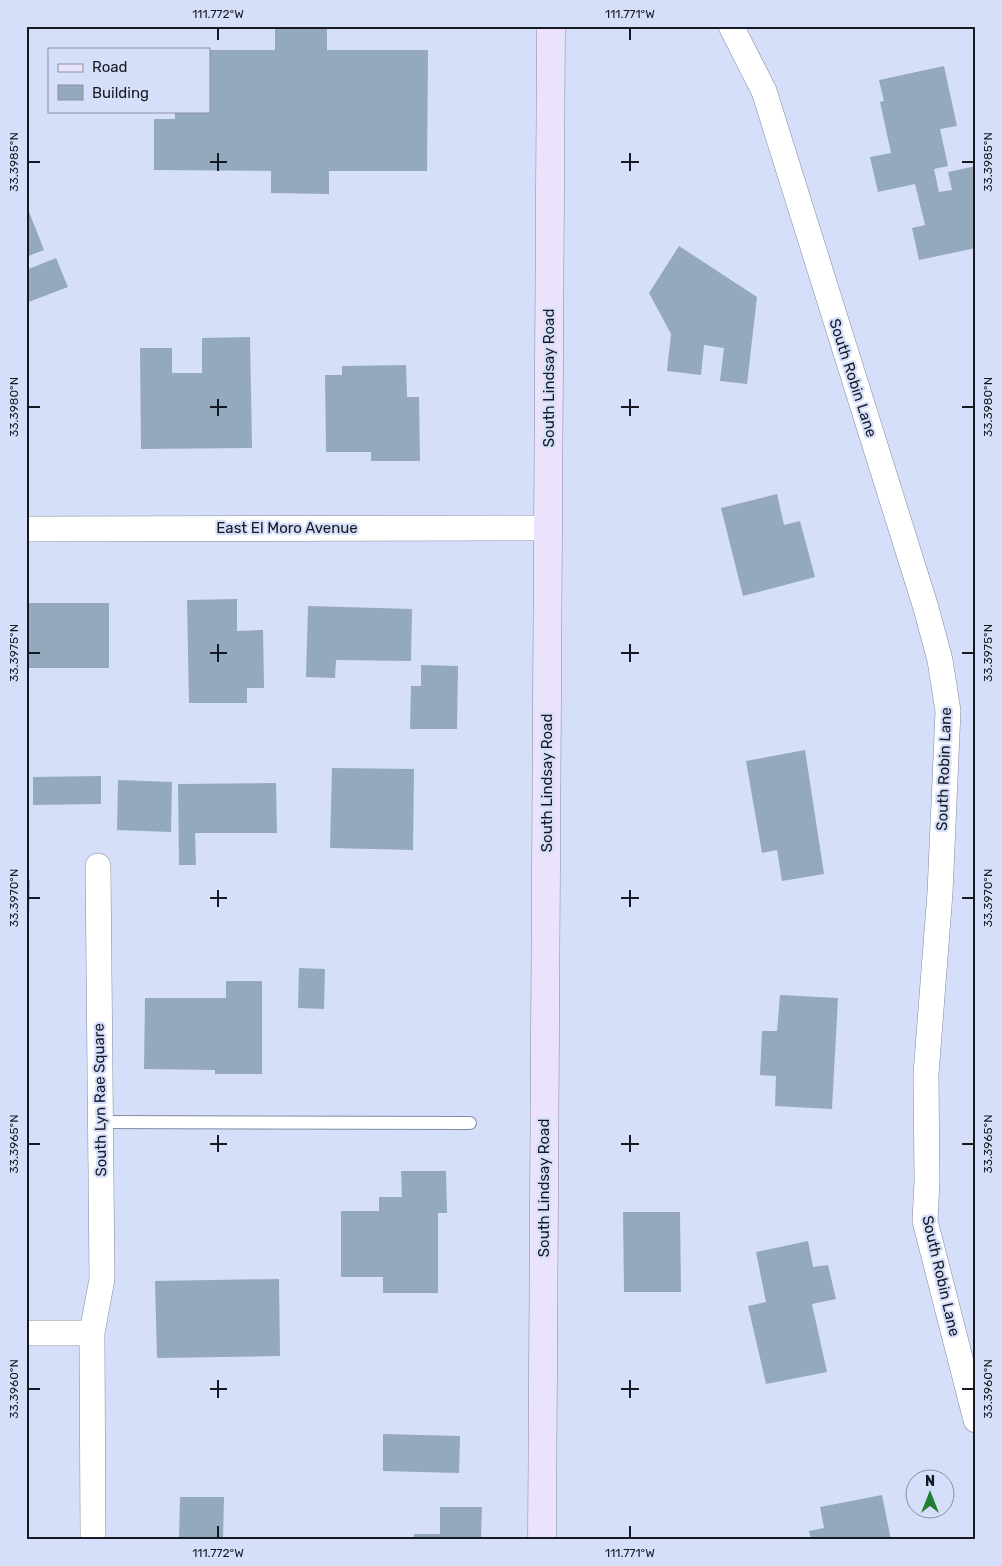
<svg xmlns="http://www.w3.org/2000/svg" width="1002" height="1566" viewBox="0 0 1002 1566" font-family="Rubik,sans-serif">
<rect width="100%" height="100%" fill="#d6dff9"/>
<path fill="#94a9bd" d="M 275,27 L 327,28 L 327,50 L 428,50 L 427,171 L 329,171 L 329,194 L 271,193 L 271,171 L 154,170 L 154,119 L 175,119 L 175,111 L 209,111 L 209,50 L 275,50 Z
M 944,66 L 957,126 L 940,129 L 948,166 L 934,169 L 939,192 L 952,190 L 948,172 L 976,166 L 976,248 L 919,260 L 912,228 L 925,225 L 915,184 L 878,192 L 870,157 L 891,153 L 880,102 L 884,101 L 879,80 Z
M 26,204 L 44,250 L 26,257 Z
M 679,246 L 757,297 L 747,384 L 720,381 L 724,348 L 704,345 L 701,375 L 667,371 L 671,334 L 649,293 Z
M 56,258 L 68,287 L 26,303 L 26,270 Z
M 250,337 L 252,448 L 141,449 L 140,348 L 172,348 L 172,373 L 202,373 L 202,338 Z
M 406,365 L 407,397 L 419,397 L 420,461 L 371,461 L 371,452 L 326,452 L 325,375 L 342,375 L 342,366 Z
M 777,494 L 784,525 L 800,521 L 815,577 L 743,596 L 721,508 Z
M 237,599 L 237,631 L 263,630 L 264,688 L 247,688 L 247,703 L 189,703 L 187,600 Z
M 26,603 L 109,603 L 109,668 L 26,668 Z
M 308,606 L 412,609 L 411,661 L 336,660 L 335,678 L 306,677 Z
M 421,665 L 458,666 L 457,729 L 410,729 L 411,686 L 421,686 Z
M 805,750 L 824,874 L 782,881 L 777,850 L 762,853 L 746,761 Z
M 332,768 L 414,769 L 413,850 L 330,848 Z
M 101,776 L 101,804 L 33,805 L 33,777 Z
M 118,780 L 172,782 L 171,832 L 117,830 Z
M 276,783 L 277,833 L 195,833 L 196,865 L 179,865 L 178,784 Z
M 26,880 L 30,880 L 28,958 L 26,958 Z
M 299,968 L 325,969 L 324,1009 L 298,1008 Z
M 226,981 L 262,981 L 262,1074 L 215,1074 L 215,1070 L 144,1069 L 145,998 L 226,998 Z
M 780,995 L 838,998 L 832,1109 L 775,1106 L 776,1076 L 760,1075 L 762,1031 L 777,1031 Z
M 401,1171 L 446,1171 L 447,1213 L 438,1213 L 438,1293 L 383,1293 L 383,1277 L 341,1277 L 341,1211 L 379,1211 L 379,1197 L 402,1197 Z
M 623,1212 L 680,1212 L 681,1292 L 624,1292 Z
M 808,1241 L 813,1267 L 828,1265 L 836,1299 L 812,1304 L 827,1372 L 766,1384 L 748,1306 L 766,1302 L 756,1252 Z
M 279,1279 L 280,1356 L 157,1358 L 155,1281 Z
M 383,1434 L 460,1436 L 459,1473 L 383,1471 Z
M 882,1495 L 891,1540 L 811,1540 L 809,1531 L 824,1528 L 820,1507 Z
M 180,1497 L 224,1497 L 223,1540 L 179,1540 Z
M 440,1507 L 482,1507 L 481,1540 L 414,1540 L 414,1534 L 440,1534 Z"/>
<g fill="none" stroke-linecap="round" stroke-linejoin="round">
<defs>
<path id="service" d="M 100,1122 L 470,1123"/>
<path id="minor" d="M 731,26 L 764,91 L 926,608 L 940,660 L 948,711 L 940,893 L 926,1074 L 927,1181 L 925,1221 L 976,1420
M 26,529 L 548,528
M 26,1333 L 92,1333 L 93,1540
M 92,1333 L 102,1279 L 98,866"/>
<path id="secondary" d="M 542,1540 L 551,26"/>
</defs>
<use href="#service" stroke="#828aa2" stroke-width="14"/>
<use href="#minor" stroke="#828aa2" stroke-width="26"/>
<use href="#secondary" stroke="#828aa2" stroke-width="29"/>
<use href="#service" stroke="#fff" stroke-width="12"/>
<use href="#minor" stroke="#fff" stroke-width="25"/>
<use href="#secondary" stroke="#ebe3fc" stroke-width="28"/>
</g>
<path fill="none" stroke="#161922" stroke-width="2" d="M 218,28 L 218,40M 630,28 L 630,40M 218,153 L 218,171M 630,153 L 630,171M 28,162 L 40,162M 210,162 L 227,162M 621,162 L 639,162M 962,162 L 974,162M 218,399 L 218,416M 630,399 L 630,416M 28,407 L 40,407M 210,407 L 227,407M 621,407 L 639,407M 962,407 L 974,407M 218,644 L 218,662M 630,644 L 630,662M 28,653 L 40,653M 210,653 L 227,653M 621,653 L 639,653M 962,653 L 974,653M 218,890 L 218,907M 630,890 L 630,907M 28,898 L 40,898M 210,898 L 227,898M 621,898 L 639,898M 962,898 L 974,898M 218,1135 L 218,1152M 630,1135 L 630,1152M 28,1144 L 40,1144M 210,1144 L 227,1144M 621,1144 L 639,1144M 962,1144 L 974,1144M 218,1380 L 218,1398M 630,1380 L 630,1398M 28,1389 L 40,1389M 210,1389 L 227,1389M 621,1389 L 639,1389M 962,1389 L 974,1389M 218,1526 L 218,1538M 630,1526 L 630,1538"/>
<g text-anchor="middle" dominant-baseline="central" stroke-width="4.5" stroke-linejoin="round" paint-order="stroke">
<g font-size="15" fill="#161922" stroke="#d6dff9">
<text transform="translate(549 378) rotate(-90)">South Lindsay Road</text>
<text transform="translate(853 378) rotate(72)">South Robin Lane</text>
<text x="287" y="528">East El Moro Avenue</text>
<text transform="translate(944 769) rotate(-88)">South Robin Lane</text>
<text transform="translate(547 783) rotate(-90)">South Lindsay Road</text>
<text transform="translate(100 1100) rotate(-91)">South Lyn Rae Square</text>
<text transform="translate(544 1188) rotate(-90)">South Lindsay Road</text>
<text transform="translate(941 1276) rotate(77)">South Robin Lane</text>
</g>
</g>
<rect width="1002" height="1566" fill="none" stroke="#d6dff9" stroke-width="55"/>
<rect x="48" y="48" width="162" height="65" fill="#d6dff9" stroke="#8990a3"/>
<rect x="58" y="64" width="25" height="8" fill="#ebe3fc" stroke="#8990a3"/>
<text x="92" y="72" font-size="15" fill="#161922">Road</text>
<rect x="58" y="85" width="25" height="15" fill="#94a9bd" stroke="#8990a3"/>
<text x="92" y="98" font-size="15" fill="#161922">Building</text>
<g transform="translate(930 1494)"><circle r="24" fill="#d6dff9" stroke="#8990a3"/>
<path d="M0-4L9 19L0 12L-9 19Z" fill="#207f30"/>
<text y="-8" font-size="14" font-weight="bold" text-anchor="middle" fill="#161922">N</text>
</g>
<rect x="28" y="28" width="946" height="1510" fill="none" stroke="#161922" stroke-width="2"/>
<g font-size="12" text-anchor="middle" fill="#161922">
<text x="218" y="18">111.772°W</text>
<text x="630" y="18">111.771°W</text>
<text transform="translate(14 162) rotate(-90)" y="4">33.3985°N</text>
<text transform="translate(988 162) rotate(-90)" y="4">33.3985°N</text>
<text transform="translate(14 407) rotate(-90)" y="4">33.3980°N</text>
<text transform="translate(988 407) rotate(-90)" y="4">33.3980°N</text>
<text transform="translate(14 653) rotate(-90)" y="4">33.3975°N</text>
<text transform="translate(988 653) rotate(-90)" y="4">33.3975°N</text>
<text transform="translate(14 898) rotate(-90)" y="4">33.3970°N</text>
<text transform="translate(988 898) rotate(-90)" y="4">33.3970°N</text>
<text transform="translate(14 1144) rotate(-90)" y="4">33.3965°N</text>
<text transform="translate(988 1144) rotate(-90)" y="4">33.3965°N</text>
<text transform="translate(14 1389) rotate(-90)" y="4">33.3960°N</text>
<text transform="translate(988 1389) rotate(-90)" y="4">33.3960°N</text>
<text x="218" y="1557">111.772°W</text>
<text x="630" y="1557">111.771°W</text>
</g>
</svg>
